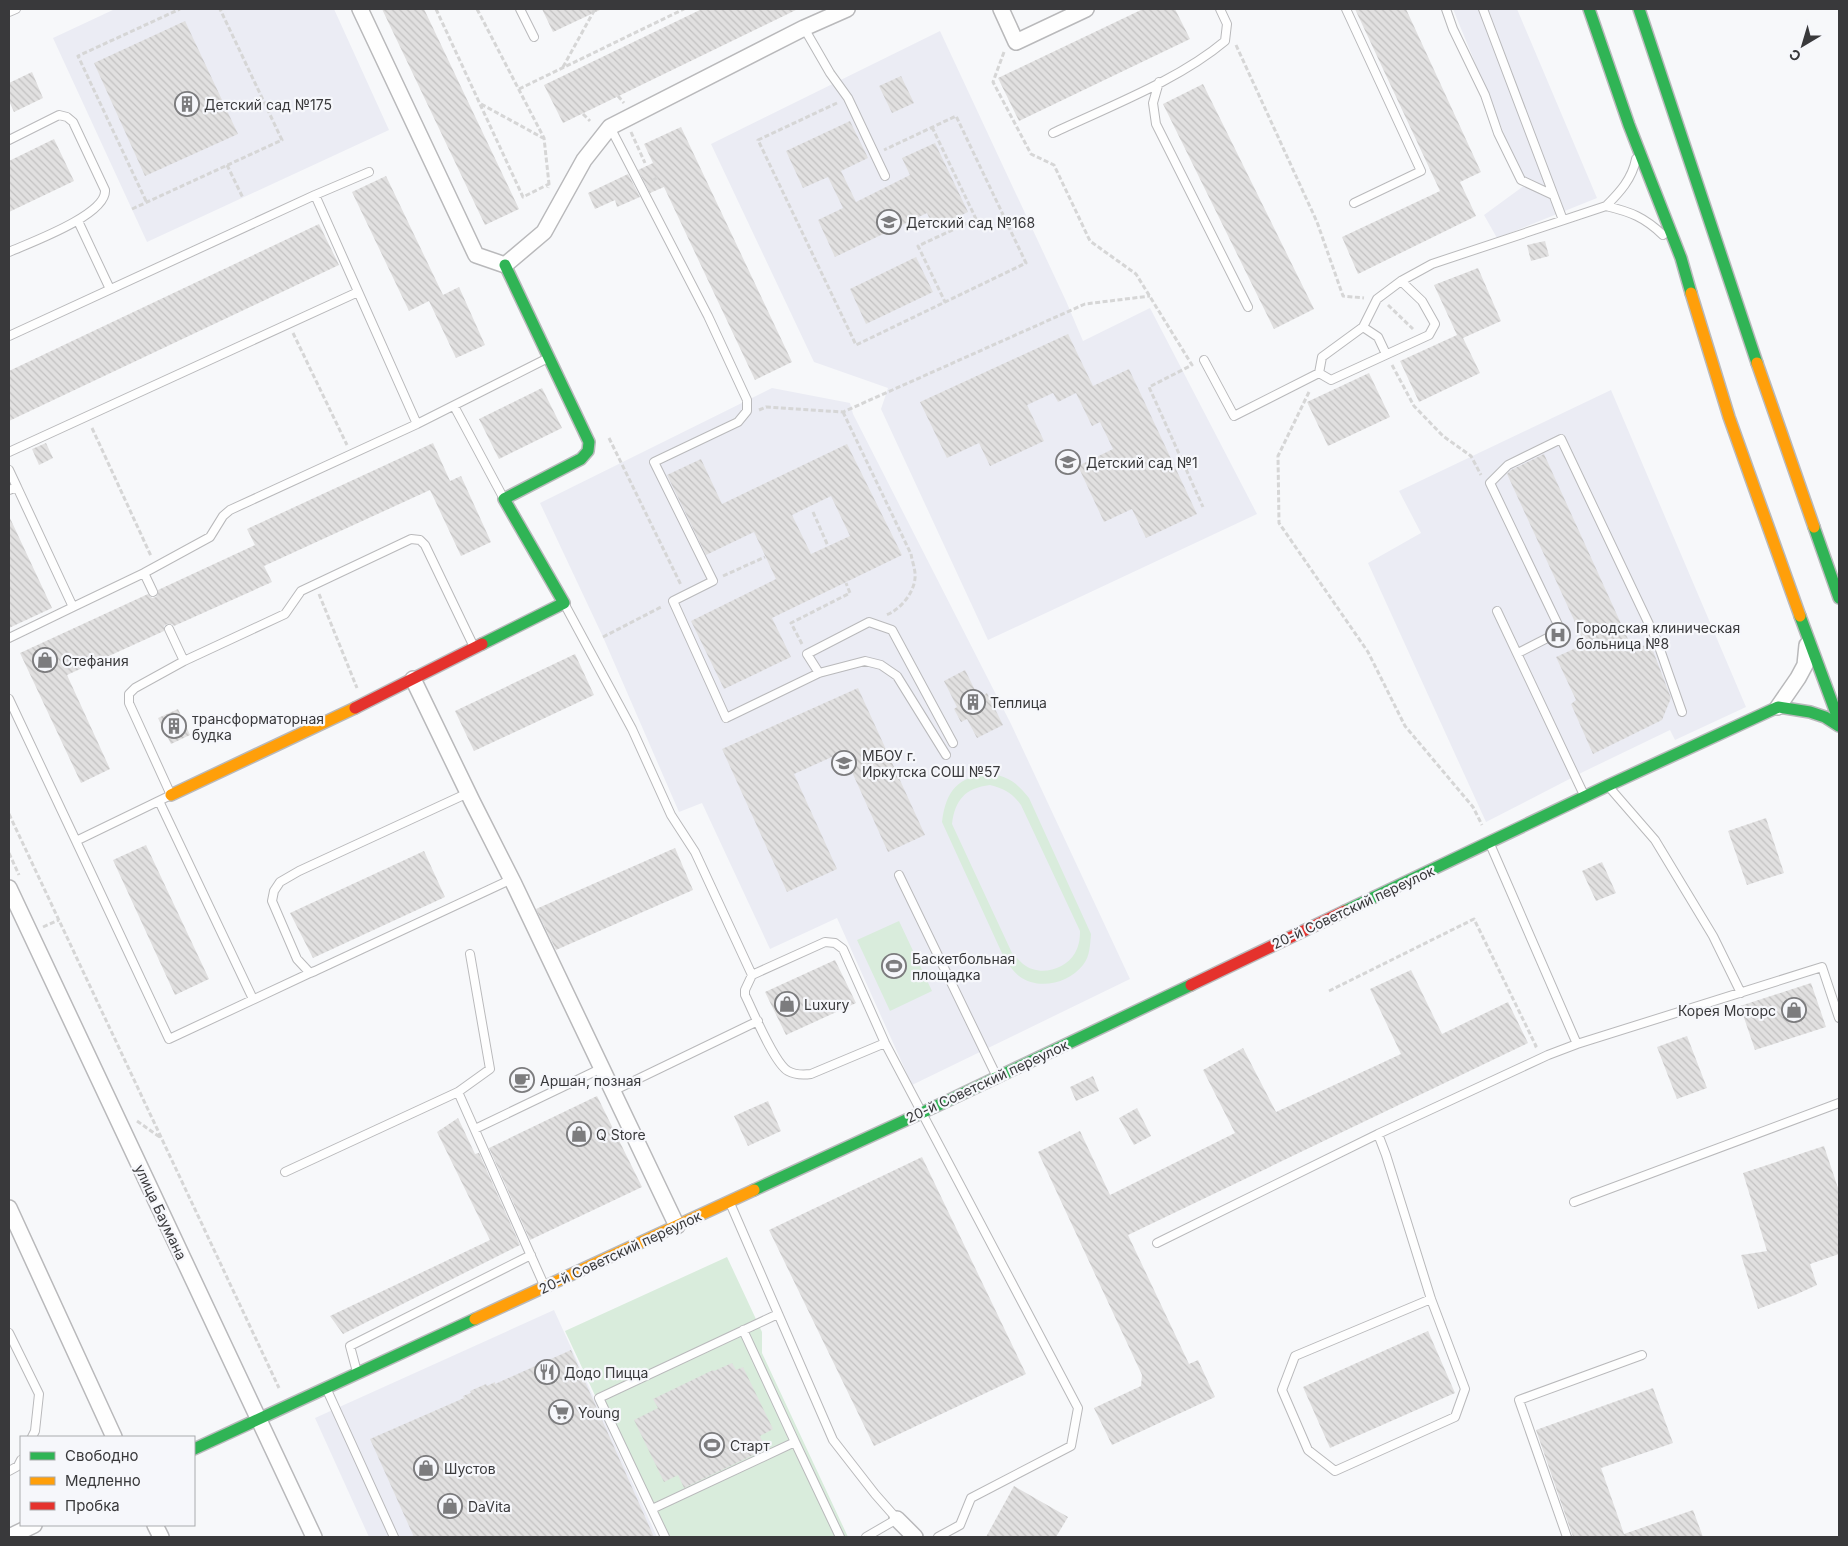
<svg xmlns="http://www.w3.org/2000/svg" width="1848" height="1546" viewBox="0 0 1848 1546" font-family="Inter,sans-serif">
<defs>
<pattern id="building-back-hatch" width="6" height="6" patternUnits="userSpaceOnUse" patternTransform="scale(1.25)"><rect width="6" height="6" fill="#e1e0e0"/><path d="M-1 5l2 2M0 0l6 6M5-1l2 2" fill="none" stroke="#c2c1c1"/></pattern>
</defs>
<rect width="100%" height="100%" fill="#f7f8fa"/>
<path fill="#ebecf4" d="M 115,9 L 334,9 L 389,130 L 147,242 L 53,38 Z
M 1453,9 L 1517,9 L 1597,198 L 1497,238 L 1484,215 L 1525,185 Z
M 940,31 L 1066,301 L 1083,341 L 1150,308 L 1257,514 L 988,640 L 881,409 L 888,388 L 814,362 L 711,144 Z
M 772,388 L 850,403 L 853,414 L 1011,724 L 1130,979 L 912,1085 L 837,918 L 770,949 L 702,803 L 679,812 L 603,637 L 540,503 Z
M 1611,390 L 1746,707 L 1675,740 L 1670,730 L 1583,772 L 1486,822 L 1368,563 L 1421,533 L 1399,491 Z
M 554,1310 L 657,1537 L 369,1537 L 315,1418 Z"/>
<path fill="#d9ecdc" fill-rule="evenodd" d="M 990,773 C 1010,778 1016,782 1029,798 L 1091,934 C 1090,945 1090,956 1083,965 C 1069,983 1039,991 1019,976 C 1014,972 1010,966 1006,962 L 942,822 C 946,790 958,777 990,773 ZM 990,785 C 1005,789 1012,793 1021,805 L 1080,931 C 1080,939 1079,946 1075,953 C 1065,970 1039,977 1023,964 C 1019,961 1016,956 1012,953 L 952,824 C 955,800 965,788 990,785 Z
M 899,921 L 932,991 L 890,1011 L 857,940 Z
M 727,1257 L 762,1332 L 762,1353 L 848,1537 L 661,1537 L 565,1331 Z"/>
<path fill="url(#building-back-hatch)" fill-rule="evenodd" d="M 382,9 L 424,9 L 519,209 L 485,225 Z
M 542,9 L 602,9 L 553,32 Z
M 702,9 L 798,9 L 563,123 L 544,85 Z
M 1143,9 L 1175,9 L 1190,39 L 1019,121 L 998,78 Z
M 1355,9 L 1406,9 L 1481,172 L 1460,182 L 1476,216 L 1358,274 L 1342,237 L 1440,191 Z
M 185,21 L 238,134 L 145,176 L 94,63 Z
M 32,72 L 43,98 L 14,112 L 9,101 L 9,83 Z
M 901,76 L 914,103 L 892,113 L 879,86 Z
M 1203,84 L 1314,309 L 1274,329 L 1163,104 Z
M 850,121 L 868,158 L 841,171 L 856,202 L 910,175 L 902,158 L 935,143 L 968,212 L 934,228 L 927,213 L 835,257 L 818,220 L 843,208 L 828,177 L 803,188 L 786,151 Z
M 681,127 L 792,362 L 755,380 L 664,187 L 650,193 L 638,170 L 653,163 L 644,144 Z
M 54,139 L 74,181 L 9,212 L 9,161 Z
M 628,174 L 640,197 L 617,207 L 615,200 L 595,209 L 588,193 Z
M 386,176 L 443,295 L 459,287 L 485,345 L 456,358 L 429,301 L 409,311 L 352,192 Z
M 319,224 L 339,265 L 9,421 L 9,371 Z
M 1545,241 L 1549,256 L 1531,261 L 1527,245 Z
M 916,257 L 933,292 L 866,324 L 850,289 Z
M 1478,268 L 1501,321 L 1463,338 L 1480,373 L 1419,402 L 1400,361 L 1457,335 L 1434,285 Z
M 1068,334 L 1093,386 L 1129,369 L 1197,514 L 1146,538 L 1132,509 L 1104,522 L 1078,466 L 1113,449 L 1100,422 L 1092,426 L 1076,393 L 1058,402 L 1053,393 L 1027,405 L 1044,441 L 990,466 L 979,443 L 947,458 L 920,402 Z
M 1369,373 L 1390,417 L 1328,446 L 1307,402 Z
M 542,388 L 562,428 L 499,459 L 479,419 Z
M 46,443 L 53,458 L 39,465 L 32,449 Z
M 433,443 L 450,481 L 461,476 L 491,542 L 461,556 L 430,490 L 264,566 L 272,582 L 174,626 L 172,624 L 167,624 L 164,626 L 164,631 L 67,675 L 110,769 L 81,783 L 20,653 L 148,594 L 152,598 L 156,597 L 158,593 L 158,590 L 255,545 L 247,529 Z
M 847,444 L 902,555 L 772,618 L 791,657 L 724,689 L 691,621 L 776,579 L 754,532 L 706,555 L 667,475 L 701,459 L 722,504 ZM 831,496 L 850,536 L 811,554 L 792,515 Z
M 1544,454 L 1633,650 L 1650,643 L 1671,698 L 1662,720 L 1593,754 L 1571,704 L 1576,700 L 1556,657 L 1585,644 L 1507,474 L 1511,470 Z
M 9,516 L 52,608 L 9,628 Z
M 575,654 L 594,695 L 474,751 L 455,711 Z
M 965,670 L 979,698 L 987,693 L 1003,725 L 977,738 L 967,719 L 961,722 L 954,709 L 957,707 L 944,681 Z
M 858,688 L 925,835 L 888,852 L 843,752 L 794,774 L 837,869 L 787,892 L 722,749 Z
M 178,709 L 190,735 L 171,744 L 158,718 Z
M 1766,818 L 1784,873 L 1747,885 L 1728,831 Z
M 146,845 L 209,979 L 175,995 L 113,860 Z
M 675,848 L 693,890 L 556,950 L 536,909 Z
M 424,851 L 445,897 L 313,958 L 290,913 Z
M 1602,862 L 1616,893 L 1596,901 L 1582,871 Z
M 835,960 L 856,1003 L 786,1035 L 765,992 Z
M 1411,970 L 1442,1034 L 1508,1002 L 1528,1043 L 1128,1235 L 1189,1364 L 1198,1360 L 1215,1397 L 1112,1445 L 1094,1408 L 1141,1386 L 1142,1375 L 1038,1152 L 1080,1131 L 1110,1195 L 1235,1133 L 1203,1070 L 1243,1048 L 1276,1112 L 1401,1054 L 1370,989 Z
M 1811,983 L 1826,1027 L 1755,1050 L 1740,1006 Z
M 1687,1036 L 1707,1088 L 1677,1099 L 1657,1047 Z
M 1093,1076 L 1099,1091 L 1076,1101 L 1070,1087 Z
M 597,1096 L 642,1187 L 530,1240 L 489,1148 Z
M 768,1101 L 781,1131 L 748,1146 L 734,1116 Z
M 1137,1108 L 1151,1136 L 1134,1145 L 1119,1118 Z
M 458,1118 L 475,1154 L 479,1153 L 520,1245 L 343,1334 L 330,1316 L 490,1240 L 437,1132 Z
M 1824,1146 L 1839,1191 L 1839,1254 L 1810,1264 L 1817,1285 L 1795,1295 L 1758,1309 L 1741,1255 L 1767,1251 L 1743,1173 Z
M 922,1157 L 1026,1374 L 874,1446 L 769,1230 Z
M 1428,1331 L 1455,1393 L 1330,1448 L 1303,1387 Z
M 571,1350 L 654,1537 L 414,1537 L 370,1439 L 464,1398 L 463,1396 L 471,1393 L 470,1391 L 486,1384 L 487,1386 L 495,1382 L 495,1384 Z
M 732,1363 L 736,1370 L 743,1367 L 773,1429 L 760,1436 L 766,1449 L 684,1488 L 678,1475 L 664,1482 L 634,1420 L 658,1408 L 653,1399 L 713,1370 L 714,1371 Z
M 1653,1388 L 1673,1443 L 1601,1468 L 1624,1534 L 1693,1510 L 1703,1537 L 1573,1537 L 1536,1430 Z
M 1014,1486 L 1068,1517 L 1056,1537 L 986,1537 Z"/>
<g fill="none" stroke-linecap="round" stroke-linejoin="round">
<defs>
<path id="lane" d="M 520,9 L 534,37
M 1346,9 L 1421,171 L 1354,203
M 1446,9 L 1453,29 L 1485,95 L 1498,133 L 1521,180 L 1553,195
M 1483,9 L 1563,220
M 9,12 L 16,9
M 804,28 L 830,73 L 848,98 L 885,176
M 1159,82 L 1153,103 L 1156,124 L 1248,307
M 610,127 L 708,316 L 747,400 L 747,411 L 738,422 L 654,462 L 713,581 L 673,601 L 726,718 L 819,673 L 865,661 L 881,665 L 897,676 L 946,755
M 1053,133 C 1108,107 1179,80 1225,41 L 1227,24 L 1220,9
M 9,140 L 59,115 L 67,117 L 73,122 L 105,190 C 107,215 29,243 9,252
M 315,195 L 417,424
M 1606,206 C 1631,212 1644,217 1663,235
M 78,221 L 110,289
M 1401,281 L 1422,301 L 1435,324 L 1429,335 L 1331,380 L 1319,373 L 1322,357 L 1363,327 L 1377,299 L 1401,281 L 1432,264 L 1606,206 C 1620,192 1632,179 1636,159
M 1363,327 L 1378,337 L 1386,354
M 9,336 L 315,195 L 369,172
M 1204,360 L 1234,416 L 1319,373
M 454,406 L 504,499
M 9,452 L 358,292
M 9,470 L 17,487 L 9,490
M 17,487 L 73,607 L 144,573 L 210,537 L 223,516 L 230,510 L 417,424 L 548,358
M 144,573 L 153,592
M 565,605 L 632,729 L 671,815 L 695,852 L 752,975 L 825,942 L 835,943 L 843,949 L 885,1043 L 1078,1408 L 1071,1446 L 971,1498 L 960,1525 L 938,1537
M 1497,611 L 1584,795
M 169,629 L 184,661
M 9,638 L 73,607
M 1518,653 L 1561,631 L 1490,483 L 1508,465 L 1561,439 L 1657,641 L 1682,712
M 819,673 L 807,654 L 869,622 L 892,630 L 953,743
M 9,699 L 76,841 L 171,795 L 129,703 L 129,694 L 135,688 L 184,661 L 285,614 L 301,591 L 411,539 L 420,540 L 425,545 L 474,647
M 1609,787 L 1655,840 L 1713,936 L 1741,993
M 468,793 L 299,871 L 280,882 L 274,891 L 272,901 L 297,959 L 310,973 L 315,971 L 512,879
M 159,801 L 253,999
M 76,841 L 169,1039 L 310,973
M 899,875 L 996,1075
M 752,975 L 745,990 L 745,995 C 753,1011 774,1063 788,1071 C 795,1075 803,1075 811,1074 L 885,1043
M 1577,1044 L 1822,967 L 1839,1018
M 613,1091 L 758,1021
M 458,1092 L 544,1285
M 475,1129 L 602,1068
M 1378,1134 L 1386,1155 L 1431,1299 L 1465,1389 L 1455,1417 L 1335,1471 L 1308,1450 L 1282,1390 L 1295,1356 L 1431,1299
M 285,1172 L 458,1092 L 490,1069 L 470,954
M 1574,1202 L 1839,1103
M 730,1203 L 833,1440 L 875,1494 L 897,1519 L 866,1537
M 1157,1243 L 1378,1134 L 1548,1055 L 1577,1044 L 1490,844
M 9,1333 L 39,1394 L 35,1431 L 32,1437
M 357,1372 L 350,1346 L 531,1255
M 327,1390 L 394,1537
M 795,1442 L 840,1537
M 9,1471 L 18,1466 L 21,1460
M 652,1509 L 795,1442 L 743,1330
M 665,1537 L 599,1398 L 778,1314
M 1567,1537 L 1519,1400 L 1642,1355"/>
<path id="street" d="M 360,9 L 476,255 L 505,265 L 544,232 L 584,160 L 610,127 L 804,28 L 847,9
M 1001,9 L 1016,42 L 1086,9
M 413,679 L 472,801 L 514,884 L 677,1226
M 1778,707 L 1798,678 L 1805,665 L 1807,645
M 9,888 L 314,1537
M 9,1208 L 114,1437
M 897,1519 L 915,1537
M 155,1525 L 161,1537
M 9,1537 L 34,1525"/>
<path id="fast" d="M 1589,9 L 1629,125 L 1681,258 L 1691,293
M 1639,9 L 1757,363
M 1814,527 L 1839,598
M 1800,616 L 1839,721
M 482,644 L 564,603 L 504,499 L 581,459 L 588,451 L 589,442 L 505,265
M 1345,911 L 1607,786 L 1778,707 L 1810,712 L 1825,717 L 1839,726
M 754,1190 L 943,1103 L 1191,985
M 194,1449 L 475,1319"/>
<path id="slow" d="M 1691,293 L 1729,417 L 1800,616
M 1757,363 L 1814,527
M 171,795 L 355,708
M 475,1319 L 754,1190"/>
<path id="jam" d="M 355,708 L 482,644
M 1191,985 L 1345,911"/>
</defs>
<use href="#lane" stroke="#b9b9bb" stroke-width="10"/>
<use href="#street" stroke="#b9b9bb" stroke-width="18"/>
<use href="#fast" stroke="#b9b9bb" stroke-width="14"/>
<use href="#slow" stroke="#b9b9bb" stroke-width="14"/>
<use href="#jam" stroke="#b9b9bb" stroke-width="14"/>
<path stroke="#d6d6d6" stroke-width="3" stroke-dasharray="5 2.5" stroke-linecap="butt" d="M 436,9 L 523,197 L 549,184
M 477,9 L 544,138 L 549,184 L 548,188
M 1236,45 L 1317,222 L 1343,296 L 1364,298
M 1004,52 L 993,82 L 1031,154 L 1054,165 L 1090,241 L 1136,274 L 1192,365 L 1149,387 L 1203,507
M 563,67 L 595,9
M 519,89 L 684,9
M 618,96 L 624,103
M 837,103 L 758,140 L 856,345 L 1026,263 L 956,116 L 884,150
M 481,104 L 543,138
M 583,114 L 590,121
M 932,127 L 976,219 L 918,246 L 945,302
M 631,132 L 645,163
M 227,165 L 243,198
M 653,180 L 659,177
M 146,201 L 78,56 L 180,9
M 132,209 L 282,140 L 220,9
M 1388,305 L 1413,329
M 293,333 L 347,445
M 1392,365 L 1414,406 L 1443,436 L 1471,456 L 1481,475
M 1309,392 L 1278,456 L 1279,523 L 1368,652 L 1405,726 L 1473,807 L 1482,825
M 759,410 L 766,407 L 843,412 L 1085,304 L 1150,296
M 843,412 L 911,554 C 912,561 916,571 915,578 C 914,593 900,610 886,615
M 92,428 L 151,556
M 609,438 L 681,585
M 813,512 L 828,546
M 723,576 L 765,557
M 319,594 L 357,688
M 603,637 L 663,606
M 802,644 L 791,623 L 850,593 L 846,583
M 9,814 L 279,1388
M 9,853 L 19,875
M 43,927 L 59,920
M 1329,991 L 1474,919 L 1536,1046 L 1534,1047
M 137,1121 L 161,1138"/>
<use href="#lane" stroke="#fefefe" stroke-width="8"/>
<use href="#street" stroke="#fefefe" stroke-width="15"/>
<use href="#fast" stroke="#30b455" stroke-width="11"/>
<use href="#slow" stroke="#ff9f0a" stroke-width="11"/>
<use href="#jam" stroke="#e5322d" stroke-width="11"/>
</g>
<defs>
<symbol id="building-ring" viewBox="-11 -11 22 22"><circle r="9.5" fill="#f6f7fb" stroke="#7c7c7e" stroke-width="1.5"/><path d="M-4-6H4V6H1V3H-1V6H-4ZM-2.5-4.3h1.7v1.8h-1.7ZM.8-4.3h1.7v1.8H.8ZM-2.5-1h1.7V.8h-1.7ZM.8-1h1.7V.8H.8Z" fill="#7c7c7e"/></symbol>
<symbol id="school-ring" viewBox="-11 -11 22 22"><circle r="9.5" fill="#f6f7fb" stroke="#7c7c7e" stroke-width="1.5"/><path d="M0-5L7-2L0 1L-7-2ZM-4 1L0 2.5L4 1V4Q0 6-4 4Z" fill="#7c7c7e"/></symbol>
<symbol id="hospital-ring" viewBox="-11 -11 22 22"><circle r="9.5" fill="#f6f7fb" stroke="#7c7c7e" stroke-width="1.5"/><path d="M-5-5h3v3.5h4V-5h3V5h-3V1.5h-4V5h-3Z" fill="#7c7c7e"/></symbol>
<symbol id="shop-ring" viewBox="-11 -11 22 22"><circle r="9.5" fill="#f6f7fb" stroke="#7c7c7e" stroke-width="1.5"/><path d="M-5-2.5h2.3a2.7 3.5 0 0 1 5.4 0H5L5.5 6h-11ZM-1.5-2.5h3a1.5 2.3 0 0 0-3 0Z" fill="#7c7c7e"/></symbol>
<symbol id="stadium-ring" viewBox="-11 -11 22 22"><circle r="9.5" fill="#f6f7fb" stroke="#7c7c7e" stroke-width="1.5"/><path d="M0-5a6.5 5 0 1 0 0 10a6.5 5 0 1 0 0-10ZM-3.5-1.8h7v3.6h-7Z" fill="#7c7c7e"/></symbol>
<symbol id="cafe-ring" viewBox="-11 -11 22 22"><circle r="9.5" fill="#f6f7fb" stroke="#7c7c7e" stroke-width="1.5"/><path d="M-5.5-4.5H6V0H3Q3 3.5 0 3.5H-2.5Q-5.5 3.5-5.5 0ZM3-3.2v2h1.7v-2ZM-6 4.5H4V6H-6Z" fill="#7c7c7e"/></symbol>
<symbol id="restaurant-ring" viewBox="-11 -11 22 22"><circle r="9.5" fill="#f6f7fb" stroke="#7c7c7e" stroke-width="1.5"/><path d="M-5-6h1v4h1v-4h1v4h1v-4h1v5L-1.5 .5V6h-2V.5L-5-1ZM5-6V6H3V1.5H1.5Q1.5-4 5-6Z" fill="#7c7c7e"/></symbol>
<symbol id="supermarket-ring" viewBox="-11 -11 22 22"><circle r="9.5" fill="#f6f7fb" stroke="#7c7c7e" stroke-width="1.5"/><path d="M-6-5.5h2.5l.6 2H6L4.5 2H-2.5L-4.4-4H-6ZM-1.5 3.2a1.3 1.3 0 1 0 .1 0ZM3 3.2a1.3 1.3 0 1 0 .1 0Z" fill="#7c7c7e"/></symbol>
</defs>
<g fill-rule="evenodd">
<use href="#building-ring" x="173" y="90" width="28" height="28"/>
<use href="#school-ring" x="875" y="208" width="28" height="28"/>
<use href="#school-ring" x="1054" y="448" width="28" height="28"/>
<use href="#hospital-ring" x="1544" y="621" width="28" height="28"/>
<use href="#shop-ring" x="31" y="646" width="28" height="28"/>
<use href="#building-ring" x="959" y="688" width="28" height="28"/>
<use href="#building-ring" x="160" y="712" width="28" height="28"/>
<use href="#school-ring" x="830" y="749" width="28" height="28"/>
<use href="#stadium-ring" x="880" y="952" width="28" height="28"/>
<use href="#shop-ring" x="773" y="990" width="28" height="28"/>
<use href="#shop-ring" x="1780" y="996" width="28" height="28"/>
<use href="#cafe-ring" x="508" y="1066" width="28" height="28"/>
<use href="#shop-ring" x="565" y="1120" width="28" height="28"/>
<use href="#restaurant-ring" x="533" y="1358" width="28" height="28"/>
<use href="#supermarket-ring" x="547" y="1398" width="28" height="28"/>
<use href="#stadium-ring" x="698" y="1431" width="28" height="28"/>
<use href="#shop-ring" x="412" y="1454" width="28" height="28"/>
<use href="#shop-ring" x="436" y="1492" width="28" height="28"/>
</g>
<g text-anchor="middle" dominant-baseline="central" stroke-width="4.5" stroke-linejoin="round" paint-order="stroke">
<g font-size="14" fill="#39393b" stroke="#f6f7fb" text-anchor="start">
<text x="204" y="104">Детский сад №175</text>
<text x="906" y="222">Детский сад №168</text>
<text x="1086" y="462">Детский сад №1</text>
<text x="1576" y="627">Городская клиническая<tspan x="1576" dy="16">больница №8</tspan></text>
<text x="62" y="660">Стефания</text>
<text x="990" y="702">Теплица</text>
<text x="192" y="718">трансформаторная<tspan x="192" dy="16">будка</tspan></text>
<text x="862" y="755">МБОУ г.<tspan x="862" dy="16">Иркутска СОШ №57</tspan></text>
<text x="912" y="958">Баскетбольная<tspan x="912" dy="16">площадка</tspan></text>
<text x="804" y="1004">Luxury</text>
<text x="1776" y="1010" text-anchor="end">Корея Моторс</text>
<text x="540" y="1080">Аршан, позная</text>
<text x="596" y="1134">Q Store</text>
<text x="564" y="1372">Додо Пицца</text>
<text x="578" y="1412">Young</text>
<text x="730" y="1445">Старт</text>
<text x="444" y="1468">Шустов</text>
<text x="468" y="1506">DaVita</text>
</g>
<g font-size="14" fill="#39393b" stroke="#f6f7fb">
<text transform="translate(1353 907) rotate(-25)">20-й Советский переулок</text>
<text transform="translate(987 1081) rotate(-25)">20-й Советский переулок</text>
<text transform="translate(161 1212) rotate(65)">улица Баумана</text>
<text transform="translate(620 1252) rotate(-25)">20-й Советский переулок</text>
</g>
</g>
<rect width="1848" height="1546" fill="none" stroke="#39393b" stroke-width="20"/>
<rect x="20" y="1436" width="175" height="90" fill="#f6f7fb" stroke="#aaabae"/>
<rect x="30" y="1452" width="25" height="8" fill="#30b455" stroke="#aaabae"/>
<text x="65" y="1461" font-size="15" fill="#39393b">Свободно</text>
<rect x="30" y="1477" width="25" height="8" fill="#ff9f0a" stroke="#aaabae"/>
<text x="65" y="1486" font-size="15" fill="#39393b">Медленно</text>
<rect x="30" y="1502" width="25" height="8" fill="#e5322d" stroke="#aaabae"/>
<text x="65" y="1511" font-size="15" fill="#39393b">Пробка</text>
<g transform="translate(1803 45) rotate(218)" stroke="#f6f7fb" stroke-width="4" paint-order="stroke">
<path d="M0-4L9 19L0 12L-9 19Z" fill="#39393b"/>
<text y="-8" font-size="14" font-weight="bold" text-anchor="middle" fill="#39393b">С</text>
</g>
</svg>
